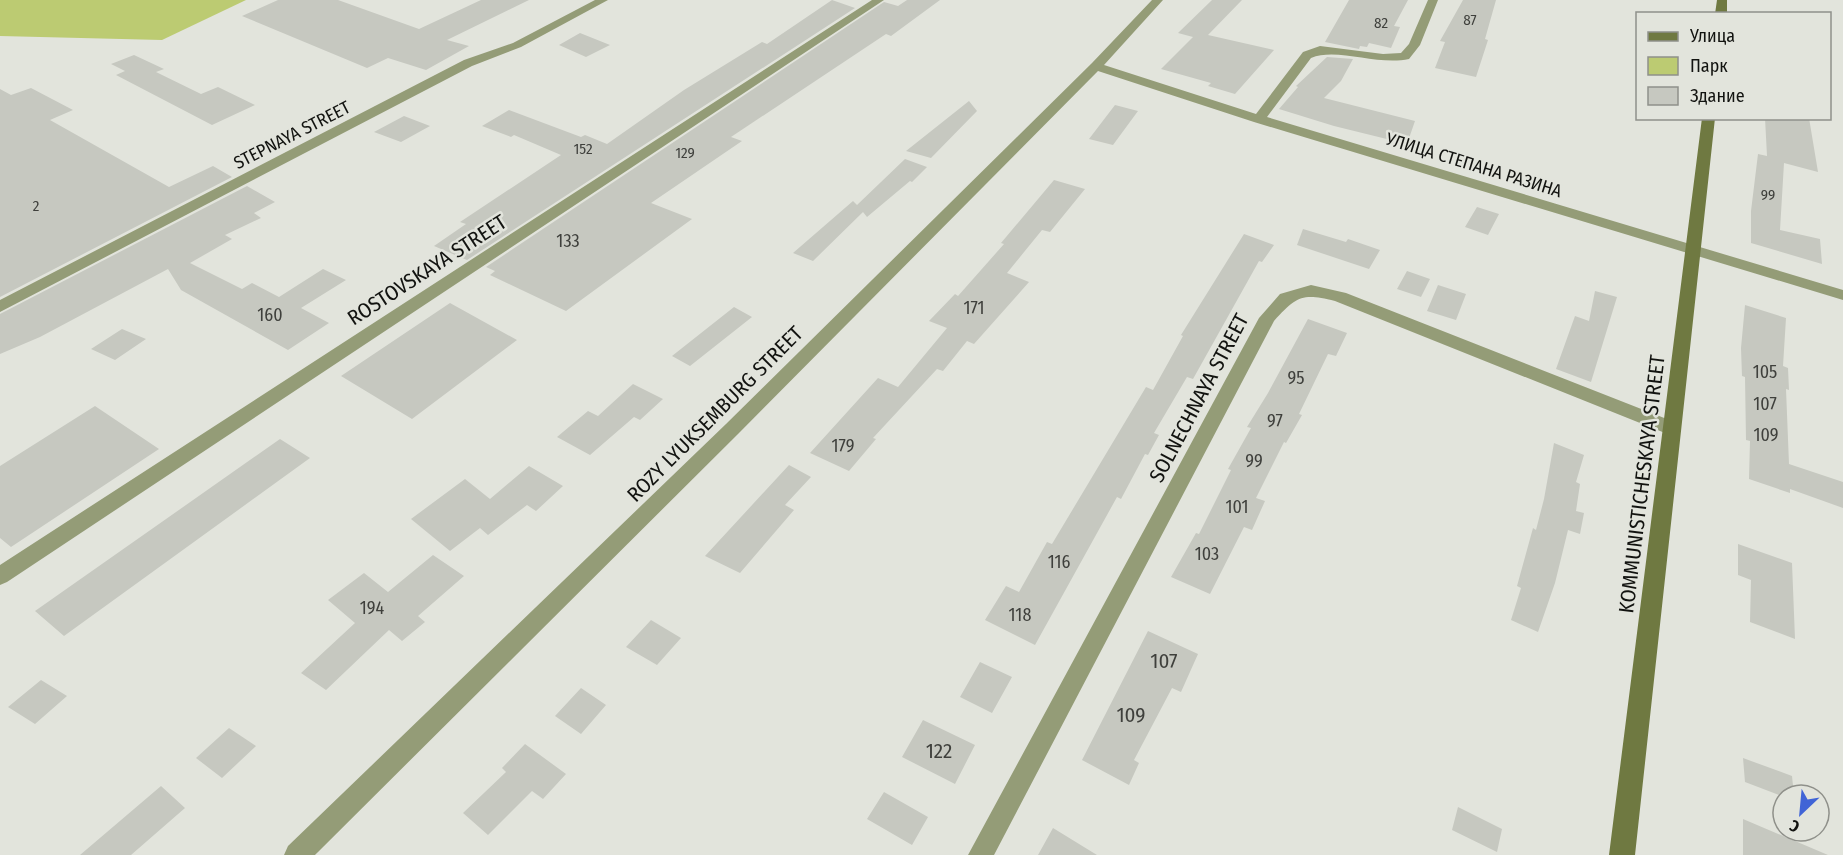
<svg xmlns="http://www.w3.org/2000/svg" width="1843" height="855" viewBox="0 0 1843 855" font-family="'Fira Sans Condensed',sans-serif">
<rect width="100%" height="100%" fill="#e2e4dc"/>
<path fill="#bccb72" d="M 0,0 L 246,0 L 162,40 L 0,36 Z"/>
<path fill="#c6c8c0" d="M 278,0 L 338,0 L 419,29 L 481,0 L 529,0 L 447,40 L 469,46 L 426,70 L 388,58 L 367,68 L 242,16 Z
M 832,0 L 855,8 L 467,260 L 434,246 L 466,224 L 460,222 L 561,155 L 514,135 L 511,137 L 482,126 L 509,110 L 581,137 L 585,135 L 607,144 L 684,90 L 762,42 L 767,44 Z
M 907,0 L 940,0 L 891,36 L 886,34 L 731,137 L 742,141 L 651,203 L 692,219 L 566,311 L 490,275 L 495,271 L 486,267 L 884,2 L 898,6 Z
M 1212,0 L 1242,0 L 1208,35 L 1274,50 L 1235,94 L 1208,86 L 1211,83 L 1161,69 L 1193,37 L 1178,33 Z
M 1349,0 L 1408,0 L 1394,26 L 1400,27 L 1391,48 L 1369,43 L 1367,47 L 1360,46 L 1359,49 L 1325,42 Z
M 1463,0 L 1496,0 L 1485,39 L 1488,40 L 1476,77 L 1435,68 L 1445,42 L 1440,41 Z
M 580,33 L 610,45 L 586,57 L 559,45 Z
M 134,55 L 164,69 L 156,72 L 201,94 L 218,87 L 255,105 L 212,125 L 116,75 L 125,71 L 111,64 Z
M 1327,57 L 1353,59 L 1341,81 L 1324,98 L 1415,121 L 1407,144 L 1334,126 L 1279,109 L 1298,87 L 1296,86 Z
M 31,88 L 73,110 L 50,120 L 169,187 L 213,166 L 232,177 L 0,297 L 0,89 L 11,95 Z
M 969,101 L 977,111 L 931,158 L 906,151 Z
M 1115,105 L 1138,111 L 1113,145 L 1089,139 Z
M 404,116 L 430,126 L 401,142 L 374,132 Z
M 1765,118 L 1809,118 L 1818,172 L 1784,163 L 1780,230 L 1820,239 L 1822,264 L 1751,243 L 1751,211 L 1758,154 L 1767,156 Z
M 905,159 L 927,167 L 912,182 L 910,181 L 867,217 L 863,212 L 813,261 L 793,253 L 853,201 L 857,205 Z
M 1054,180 L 1085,189 L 1050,232 L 1042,230 L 1007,273 L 1029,282 L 974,344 L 967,341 L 943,371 L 937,369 L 873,438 L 876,439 L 849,471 L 810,453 L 878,378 L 898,387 L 947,328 L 929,321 L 955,294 L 958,296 L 1004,244 L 1001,243 Z
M 247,186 L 275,202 L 254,213 L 261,218 L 225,235 L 232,239 L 190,263 L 242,289 L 252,283 L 279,297 L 323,269 L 346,280 L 301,308 L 329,323 L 288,350 L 181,290 L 168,269 L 40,337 L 0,354 L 0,314 Z
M 1477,207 L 1499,214 L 1488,235 L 1465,227 Z
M 1303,229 L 1346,242 L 1348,239 L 1380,250 L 1369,269 L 1297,245 Z
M 1244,234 L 1274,245 L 1262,262 L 1259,261 L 1193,379 L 1187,377 L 1154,433 L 1159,435 L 1148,455 L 1145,454 L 1121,499 L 1117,497 L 1035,645 L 985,620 L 1006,586 L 1019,592 L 1047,542 L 1052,544 L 1146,387 L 1153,390 L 1183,336 L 1181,335 Z
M 1407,271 L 1430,279 L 1421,297 L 1397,289 Z
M 1438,285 L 1466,294 L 1456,320 L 1427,311 Z
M 1595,291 L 1617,297 L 1591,382 L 1556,369 L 1575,316 L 1589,321 Z
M 450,303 L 517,340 L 412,419 L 341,376 Z
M 1745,305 L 1786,318 L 1783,366 L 1788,368 L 1789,390 L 1786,389 L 1789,464 L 1843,482 L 1843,508 L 1790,489 L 1790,493 L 1749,479 L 1750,441 L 1746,440 L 1745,377 L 1742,376 L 1741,348 Z
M 734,307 L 752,317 L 690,366 L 672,356 Z
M 1308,319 L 1347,333 L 1336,356 L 1328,354 L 1299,414 L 1302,415 L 1286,443 L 1284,442 L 1256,498 L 1265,501 L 1252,530 L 1244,527 L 1210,594 L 1171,577 L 1196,533 L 1199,534 L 1231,470 L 1228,469 L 1251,428 L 1247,427 L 1268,393 Z
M 122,329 L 146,339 L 115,360 L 91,349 Z
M 633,384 L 663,399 L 640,420 L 634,417 L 590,455 L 557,437 L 588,411 L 598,416 Z
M 95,406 L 159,449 L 11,547 L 0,538 L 0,466 Z
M 280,439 L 310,458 L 64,636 L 35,611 Z
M 1554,443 L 1584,455 L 1576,482 L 1580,484 L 1576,511 L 1584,513 L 1580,534 L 1568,530 L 1555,583 L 1538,632 L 1511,620 L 1521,588 L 1517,586 L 1533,528 L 1536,530 L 1544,499 Z
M 789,465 L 811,477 L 785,505 L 794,510 L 740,573 L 705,556 Z
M 529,466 L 563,486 L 536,511 L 527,505 L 488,535 L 480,528 L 450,551 L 411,519 L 465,479 L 490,499 Z
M 1738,544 L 1792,563 L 1795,639 L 1750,622 L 1751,580 L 1738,575 Z
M 433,555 L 464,576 L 418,616 L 425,622 L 402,641 L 389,630 L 326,690 L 301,673 L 355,623 L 328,600 L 364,573 L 388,592 Z
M 651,620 L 681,638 L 657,665 L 626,647 Z
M 1148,631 L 1198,654 L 1181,692 L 1172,688 L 1134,760 L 1139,763 L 1129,785 L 1082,760 Z
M 980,662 L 1012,677 L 992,713 L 960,697 Z
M 41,680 L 67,696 L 35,724 L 8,707 Z
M 581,688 L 606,705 L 581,734 L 555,716 Z
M 923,720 L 975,745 L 955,784 L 902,757 Z
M 229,728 L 256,746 L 222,778 L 196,758 Z
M 525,744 L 566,774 L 543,799 L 532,791 L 488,835 L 463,813 L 506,772 L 502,768 Z
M 1743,758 L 1792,776 L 1794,795 L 1779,795 L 1745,782 Z
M 161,786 L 185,808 L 131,855 L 80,855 Z
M 884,792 L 928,817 L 912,845 L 867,819 Z
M 1458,807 L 1502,829 L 1497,852 L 1452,830 Z
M 1743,819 L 1828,855 L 1743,855 Z
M 1053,828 L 1097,855 L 1038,855 Z"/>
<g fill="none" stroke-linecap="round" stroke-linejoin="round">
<path fill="#949c77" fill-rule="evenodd" d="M 595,0 L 608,0 L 521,47 L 472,66 L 0,312 L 0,300 L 464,60 L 513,43 Z
M 872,0 L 884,0 L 7,582 L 0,585 L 0,565 Z
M 1152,0 L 1163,0 L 1104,65 L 1256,114 L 1303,52 L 1320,46 L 1383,54 L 1401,53 L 1409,44 L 1428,0 L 1438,0 L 1420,45 L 1409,59 C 1377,66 1337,47 1311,58 L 1267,117 L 1843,290 L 1843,300 L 1254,122 L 1098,71 L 738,434 L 315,855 L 284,855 L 288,846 L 726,424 L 1092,63 Z
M 1311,285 L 1346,293 L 1677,423 L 1680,428 L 1677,433 L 1671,435 L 1665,433 L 1335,301 C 1302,293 1297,296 1274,321 L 994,855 L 968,855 L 1259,318 L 1280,294 Z"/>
<path fill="#6f7941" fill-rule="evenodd" d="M 1717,0 L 1727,0 L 1727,14 L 1715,14 Z
M 1702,118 L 1715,118 L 1635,855 L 1609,855 Z"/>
</g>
<g text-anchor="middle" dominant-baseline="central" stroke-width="5" stroke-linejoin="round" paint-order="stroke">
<g font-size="15" fill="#3f403c">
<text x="1470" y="20">87</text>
<text x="1381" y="23">82</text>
<text x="583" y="149">152</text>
<text x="685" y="153">129</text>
<text x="1768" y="195">99</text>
<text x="36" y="206">2</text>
</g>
<g font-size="18" fill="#121310" stroke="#e2e4dc">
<text transform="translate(292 135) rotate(-27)">STEPNAYA STREET</text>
<text transform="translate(1474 165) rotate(17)">УЛИЦА СТЕПАНА РАЗИНА</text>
</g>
<g font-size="18" fill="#3f403c">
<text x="568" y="241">133</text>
<text x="974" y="308">171</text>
<text x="270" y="315">160</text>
<text x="1765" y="372">105</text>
<text x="1296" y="378">95</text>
<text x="1765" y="404">107</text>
<text x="1275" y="421">97</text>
<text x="1766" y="435">109</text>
<text x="843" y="446">179</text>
<text x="1254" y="461">99</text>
<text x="1237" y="507">101</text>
<text x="1207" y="554">103</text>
<text x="1059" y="562">116</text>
<text x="372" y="608">194</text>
<text x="1020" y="615">118</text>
</g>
<g font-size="21" fill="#121310" stroke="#e2e4dc">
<text transform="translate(427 270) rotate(-33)">ROSTOVSKAYA STREET</text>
<text transform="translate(1199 398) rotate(-62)">SOLNECHNAYA STREET</text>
<text transform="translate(715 414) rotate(-45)">ROZY LYUKSEMBURG STREET</text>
<text transform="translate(1642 484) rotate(-83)">KOMMUNISTICHESKAYA STREET</text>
</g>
<g font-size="21" fill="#3f403c">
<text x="1164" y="661">107</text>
<text x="1131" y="715">109</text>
<text x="939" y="751">122</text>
</g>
</g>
<rect x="1636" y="12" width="195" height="108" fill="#e2e4dc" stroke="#8f908a" stroke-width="1.5"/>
<rect x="1648" y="32" width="30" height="9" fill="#6f7941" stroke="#8f908a" stroke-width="1.5"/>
<text x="1690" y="42" font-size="18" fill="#121310">Улица</text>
<rect x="1648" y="57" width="30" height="18" fill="#bccb72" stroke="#8f908a" stroke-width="1.5"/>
<text x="1690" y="72" font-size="18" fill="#121310">Парк</text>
<rect x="1648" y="87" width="30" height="18" fill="#c6c8c0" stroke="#8f908a" stroke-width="1.5"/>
<text x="1690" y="102" font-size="18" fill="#121310">Здание</text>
<g transform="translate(1801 813) rotate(206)"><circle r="28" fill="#e2e4dc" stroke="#8f908a" stroke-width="1.5"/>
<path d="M0-4.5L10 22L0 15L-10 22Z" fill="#4064d6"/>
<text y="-9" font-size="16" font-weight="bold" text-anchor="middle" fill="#121310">С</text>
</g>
</svg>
